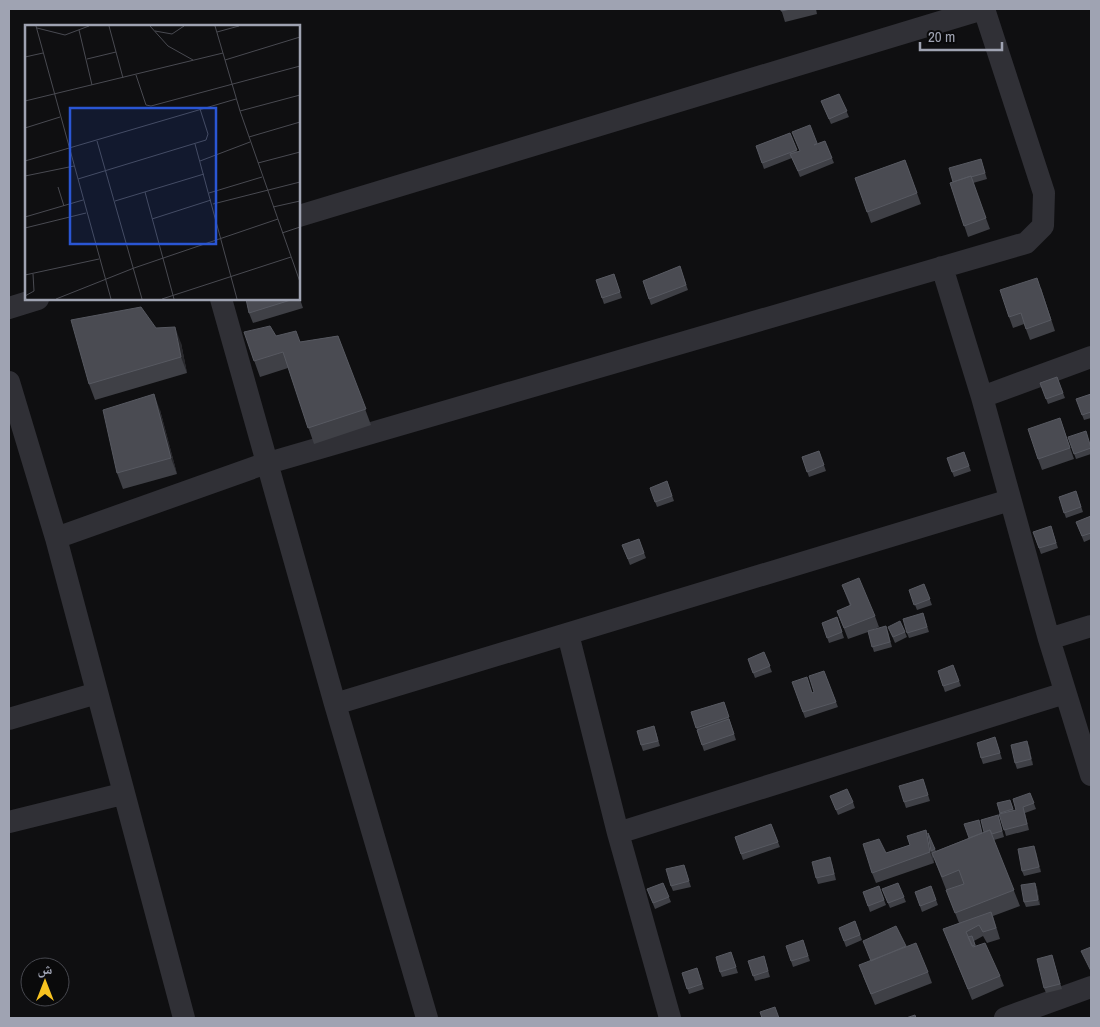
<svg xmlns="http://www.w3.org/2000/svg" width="1100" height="1027" viewBox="0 0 1100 1027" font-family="'Archivo Narrow','Noto Naskh Arabic',sans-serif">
<rect width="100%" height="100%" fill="#0f0f11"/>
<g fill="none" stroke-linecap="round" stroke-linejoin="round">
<path stroke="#303036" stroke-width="22" d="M 299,216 L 983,9
M 942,267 L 982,397 L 1049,639 L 1091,775
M 221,299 L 335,704 L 427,1018
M 9,308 L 38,299
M 9,382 L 56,538 L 184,1018
M 982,397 L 1091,357
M 56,538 L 258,466 L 1026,243 L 1043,226 L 1044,193 L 984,9
M 568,634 L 618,833 L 670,1018
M 1049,639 L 1091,626
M 335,704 L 1010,500
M 9,719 L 97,693
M 9,822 L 122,794
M 618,833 L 1065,693
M 1005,1018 L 1091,987"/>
</g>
<path fill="#3f4046" d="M 781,9 L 816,9 L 817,14 L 785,22 Z
M 839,94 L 849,117 L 831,124 L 821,101 Z
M 790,133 L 797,152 L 825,141 L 834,163 L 800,177 L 792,158 L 764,169 L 756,146 Z
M 981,159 L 987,179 L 973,183 L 990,229 L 968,237 L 950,183 L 953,182 Z
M 905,160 L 921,204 L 871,223 L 855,178 Z
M 680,266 L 688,290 L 651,305 L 643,281 Z
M 614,274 L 622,298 L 604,304 L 596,280 Z
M 1041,288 L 1055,331 L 1030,340 L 1024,324 L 1013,328 L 1009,317 Z
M 299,296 L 303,308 L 253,323 L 249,313 L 246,299 L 299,299 Z
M 156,328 L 181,343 L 187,373 L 95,400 L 89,384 Z
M 244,332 L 276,336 L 300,342 L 338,336 L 371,425 L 314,444 L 288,368 L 260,377 Z
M 1057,377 L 1065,398 L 1048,404 L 1040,383 Z
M 1091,394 L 1091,418 L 1084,420 L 1076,399 Z
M 160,410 L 177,474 L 123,489 L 117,473 Z
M 1060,418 L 1074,459 L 1042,470 L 1038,459 Z
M 1068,437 L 1091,448 L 1091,454 L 1076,459 Z
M 819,451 L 826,471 L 809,477 L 802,457 Z
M 964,452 L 971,471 L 954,477 L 947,458 Z
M 667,481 L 674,501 L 657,507 L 650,488 Z
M 1076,491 L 1083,512 L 1066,518 L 1059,497 Z
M 1091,516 L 1091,539 L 1084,542 L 1076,522 Z
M 1051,526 L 1058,548 L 1041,554 L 1033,532 Z
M 639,539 L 646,558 L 630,565 L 622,545 Z
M 924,584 L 932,605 L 917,610 L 909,590 Z
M 842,585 L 875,616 L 879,627 L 872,630 L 888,632 L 892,647 L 874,652 L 868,632 L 848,639 L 837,611 L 850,606 Z
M 923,613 L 929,632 L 909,638 L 907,633 Z
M 837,617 L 844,638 L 829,643 L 822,623 Z
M 888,627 L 905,632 L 907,637 L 895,643 Z
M 764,652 L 772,672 L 755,678 L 748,659 Z
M 953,665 L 961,686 L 945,692 L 938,671 Z
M 824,671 L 838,707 L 805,718 L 792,682 L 812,693 L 814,692 Z
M 724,702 L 736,740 L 704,751 L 691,712 Z
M 656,732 L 660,746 L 643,751 L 641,745 Z
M 995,737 L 1002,759 L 983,764 L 981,758 Z
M 1029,746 L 1033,765 L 1017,769 L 1015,763 Z
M 923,779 L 930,801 L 906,808 L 904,802 Z
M 1030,793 L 1036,809 L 1025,813 L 1029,830 L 1006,836 L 997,803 L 1010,800 L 1014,811 L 1016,810 Z
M 830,796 L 853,802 L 855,808 L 838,815 Z
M 998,815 L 1004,837 L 994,840 L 1020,906 L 993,916 L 1000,939 L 987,943 L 983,936 L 974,941 L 976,946 L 1000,976 L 1004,986 L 972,1000 L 943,929 L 959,923 L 933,856 L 934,863 L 876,883 L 872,873 L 886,853 L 910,845 L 926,830 L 936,851 L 984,832 Z
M 771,824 L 780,847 L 743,860 L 735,837 Z
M 1036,852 L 1041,872 L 1024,876 L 1022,871 Z
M 832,863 L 836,880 L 818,884 L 816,878 Z
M 684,865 L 691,887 L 673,891 L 671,886 Z
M 663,883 L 671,902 L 655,909 L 647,889 Z
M 898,883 L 906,902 L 890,908 L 882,889 Z
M 1035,883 L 1037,888 L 1040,905 L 1026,907 L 1024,902 Z
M 879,886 L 886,905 L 870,912 L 863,892 Z
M 931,886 L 938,905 L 922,912 L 915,892 Z
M 855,921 L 862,940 L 846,947 L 839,928 Z
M 896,926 L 906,947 L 928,972 L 932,983 L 875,1005 L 863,976 L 871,961 Z
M 803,940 L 810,961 L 793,967 L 791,961 Z
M 731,952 L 738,973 L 722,977 L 720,972 Z
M 1052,955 L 1062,989 L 1046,993 L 1044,988 Z
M 764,956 L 770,977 L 755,981 L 748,961 Z
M 697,968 L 704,989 L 689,994 L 682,973 Z"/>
<path fill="#28282c" d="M 175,327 L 181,343 L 187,373 L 181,357 Z
M 154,394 L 160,410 L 177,474 L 171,458 Z
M 1027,741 L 1029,746 L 1033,765 L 1031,759 Z
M 926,830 L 930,841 L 931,851 L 934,863 L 930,852 Z
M 1034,846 L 1036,852 L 1041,872 L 1039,867 Z
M 1035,883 L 1037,888 L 1040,905 L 1038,900 Z"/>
<path fill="#4a4b52" stroke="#575961" d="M 781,9 L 791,9 L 781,11 Z
M 839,94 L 847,111 L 829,119 L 821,101 Z
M 810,125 L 817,143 L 814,145 L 825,141 L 832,158 L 798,171 L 790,154 L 800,151 L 792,132 Z
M 790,133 L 797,150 L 762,163 L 756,146 Z
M 981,159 L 985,173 L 971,177 L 971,176 L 953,182 L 949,168 Z
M 905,160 L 917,193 L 867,212 L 855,178 Z
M 971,176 L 986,218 L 964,226 L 950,183 Z
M 680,266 L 686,285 L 649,299 L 643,281 Z
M 614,274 L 620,292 L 602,298 L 596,280 Z
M 1037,278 L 1051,320 L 1026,329 L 1021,313 L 1009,317 L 1000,290 Z
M 246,299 L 294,299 L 249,313 Z
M 141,307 L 156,328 L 175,327 L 181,357 L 89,384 L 71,320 Z
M 270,326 L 276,336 L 296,331 L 300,342 L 338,336 L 366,409 L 308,428 L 283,352 L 254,361 L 244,332 Z
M 1057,377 L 1063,393 L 1046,399 L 1040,383 Z
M 154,394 L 171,458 L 117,473 L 103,410 Z
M 1091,394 L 1091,412 L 1082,415 L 1076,399 Z
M 1060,418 L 1070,448 L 1038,459 L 1028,429 Z
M 1086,431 L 1091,448 L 1074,454 L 1068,437 Z
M 819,451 L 824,465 L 807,472 L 802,457 Z
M 964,452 L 969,466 L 952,472 L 947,458 Z
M 667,481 L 672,496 L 655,502 L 650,488 Z
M 1076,491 L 1081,507 L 1064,513 L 1059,497 Z
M 1091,516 L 1091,533 L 1082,536 L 1076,522 Z
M 1051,526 L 1056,543 L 1039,548 L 1033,532 Z
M 639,539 L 644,553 L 628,559 L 622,545 Z
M 859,578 L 875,616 L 844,628 L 837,611 L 851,605 L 842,585 Z
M 924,584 L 930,599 L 914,605 L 909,590 Z
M 923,613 L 927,627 L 907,633 L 903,619 Z
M 837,617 L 842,632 L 827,638 L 822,623 Z
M 900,621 L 905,632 L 893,637 L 888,627 Z
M 886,626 L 890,642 L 872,647 L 868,631 Z
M 764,652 L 770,666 L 753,673 L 748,659 Z
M 953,665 L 959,681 L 943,686 L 938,671 Z
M 824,671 L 836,702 L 803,712 L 792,682 L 807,677 L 812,693 L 814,692 L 809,676 Z
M 724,702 L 729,717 L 696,728 L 691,712 Z
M 729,719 L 734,734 L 702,745 L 697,730 Z
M 654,726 L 658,741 L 641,745 L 637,731 Z
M 995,737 L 1000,753 L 981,758 L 977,743 Z
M 1027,741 L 1031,759 L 1015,763 L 1011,745 Z
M 923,779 L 928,795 L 904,802 L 899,786 Z
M 847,789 L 853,802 L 836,810 L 830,796 Z
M 1030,793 L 1034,803 L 1023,807 L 1027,824 L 1004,830 L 999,814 L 1016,810 L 1013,799 Z
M 1010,800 L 1013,809 L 1000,813 L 997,803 Z
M 998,815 L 1002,831 L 992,834 L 990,830 L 984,832 L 981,820 Z
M 979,820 L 982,833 L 969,838 L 964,824 Z
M 771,824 L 778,842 L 741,854 L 735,837 Z
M 926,830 L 930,852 L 872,873 L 863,844 L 879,839 L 886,853 L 910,845 L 907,836 Z
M 990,830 L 1014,890 L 955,913 L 946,890 L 964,884 L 959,870 L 942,877 L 932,853 Z
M 928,833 L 935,849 L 931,851 Z
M 1034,846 L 1039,867 L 1022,871 L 1018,849 Z
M 830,857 L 834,874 L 816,878 L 812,862 Z
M 684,865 L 689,881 L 671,886 L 666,869 Z
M 663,883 L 669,897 L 653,903 L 647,889 Z
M 898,883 L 904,897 L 888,903 L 882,889 Z
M 1035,883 L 1038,900 L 1024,902 L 1021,885 Z
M 879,886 L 884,900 L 868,906 L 863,892 Z
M 931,886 L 936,900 L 920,906 L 915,892 Z
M 991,912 L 996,928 L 983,932 L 979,925 L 966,932 L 973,947 L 985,943 L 1000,976 L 968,989 L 943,929 Z
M 855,921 L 860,935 L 844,941 L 839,928 Z
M 896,926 L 906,946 L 871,961 L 863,941 Z
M 972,936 L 975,945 L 972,946 L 968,937 Z
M 803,940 L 808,956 L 791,961 L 786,946 Z
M 916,943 L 928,972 L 871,994 L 859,965 Z
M 1091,947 L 1091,971 L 1081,951 Z
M 731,952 L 736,967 L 720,972 L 716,957 Z
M 1052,955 L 1060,984 L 1044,988 L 1037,959 Z
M 764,956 L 768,971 L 753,976 L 748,961 Z
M 697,968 L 702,984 L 687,989 L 682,973 Z
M 775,1007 L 779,1018 L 762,1018 L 760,1012 Z
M 915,1015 L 916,1018 L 906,1018 Z"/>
<g transform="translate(25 25)">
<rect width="275" height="275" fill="#0f0f11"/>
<path fill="none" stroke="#494a51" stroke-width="1" d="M 11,1 L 86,274M 125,1 L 143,21 L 168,35M 190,1 L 215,86 L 275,257M 12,3 L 40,10 L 64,1M 54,5 L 67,60M 130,6 L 147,9 L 159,1M 192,7 L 214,1M 91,27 L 98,53M 0,32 L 18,28M 62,34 L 91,27 L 84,1M 200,35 L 275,12M 111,50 L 121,80 L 126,81 L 275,41M 0,76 L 198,28M 215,86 L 275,70M 0,103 L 35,92M 224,112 L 275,97M 72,116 L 117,274M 170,119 L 212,274M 0,136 L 211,74M 175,136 L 225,117M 233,138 L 275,127M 0,151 L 49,141M 53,154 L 181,115 L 183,109 L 175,84M 33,162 L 39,181M 120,167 L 149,274M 184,168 L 237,152M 90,176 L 179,149M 188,179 L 275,157M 248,182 L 275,176M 0,192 L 58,175M 127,194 L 186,175M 0,203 L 61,188M 257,208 L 275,202M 0,250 L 74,234M 1,274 L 0,271 L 9,266 L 8,249M 31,274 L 109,243 L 253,194M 137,274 L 266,232"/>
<path fill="#2a56d4" fill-opacity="0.15" stroke="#2a56d4" stroke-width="2.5" d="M 45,83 L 191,83 L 191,219 L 45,219 Z"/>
<rect width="275" height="275" fill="none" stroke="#9fa3b2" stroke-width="2.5"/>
</g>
<rect width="1100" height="1027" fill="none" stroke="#9fa3b2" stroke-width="20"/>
<g transform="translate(45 982)"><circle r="24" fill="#0a0a0b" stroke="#46474e"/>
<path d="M0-4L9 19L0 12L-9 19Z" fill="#f8c320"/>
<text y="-8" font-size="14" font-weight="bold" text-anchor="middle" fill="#9fa3b2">ش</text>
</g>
<path d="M920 42v8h82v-8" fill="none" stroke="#9fa3b2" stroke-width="2.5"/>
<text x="928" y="42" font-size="15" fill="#9fa3b2" stroke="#0a0a0b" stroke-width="4" paint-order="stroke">20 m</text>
</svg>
